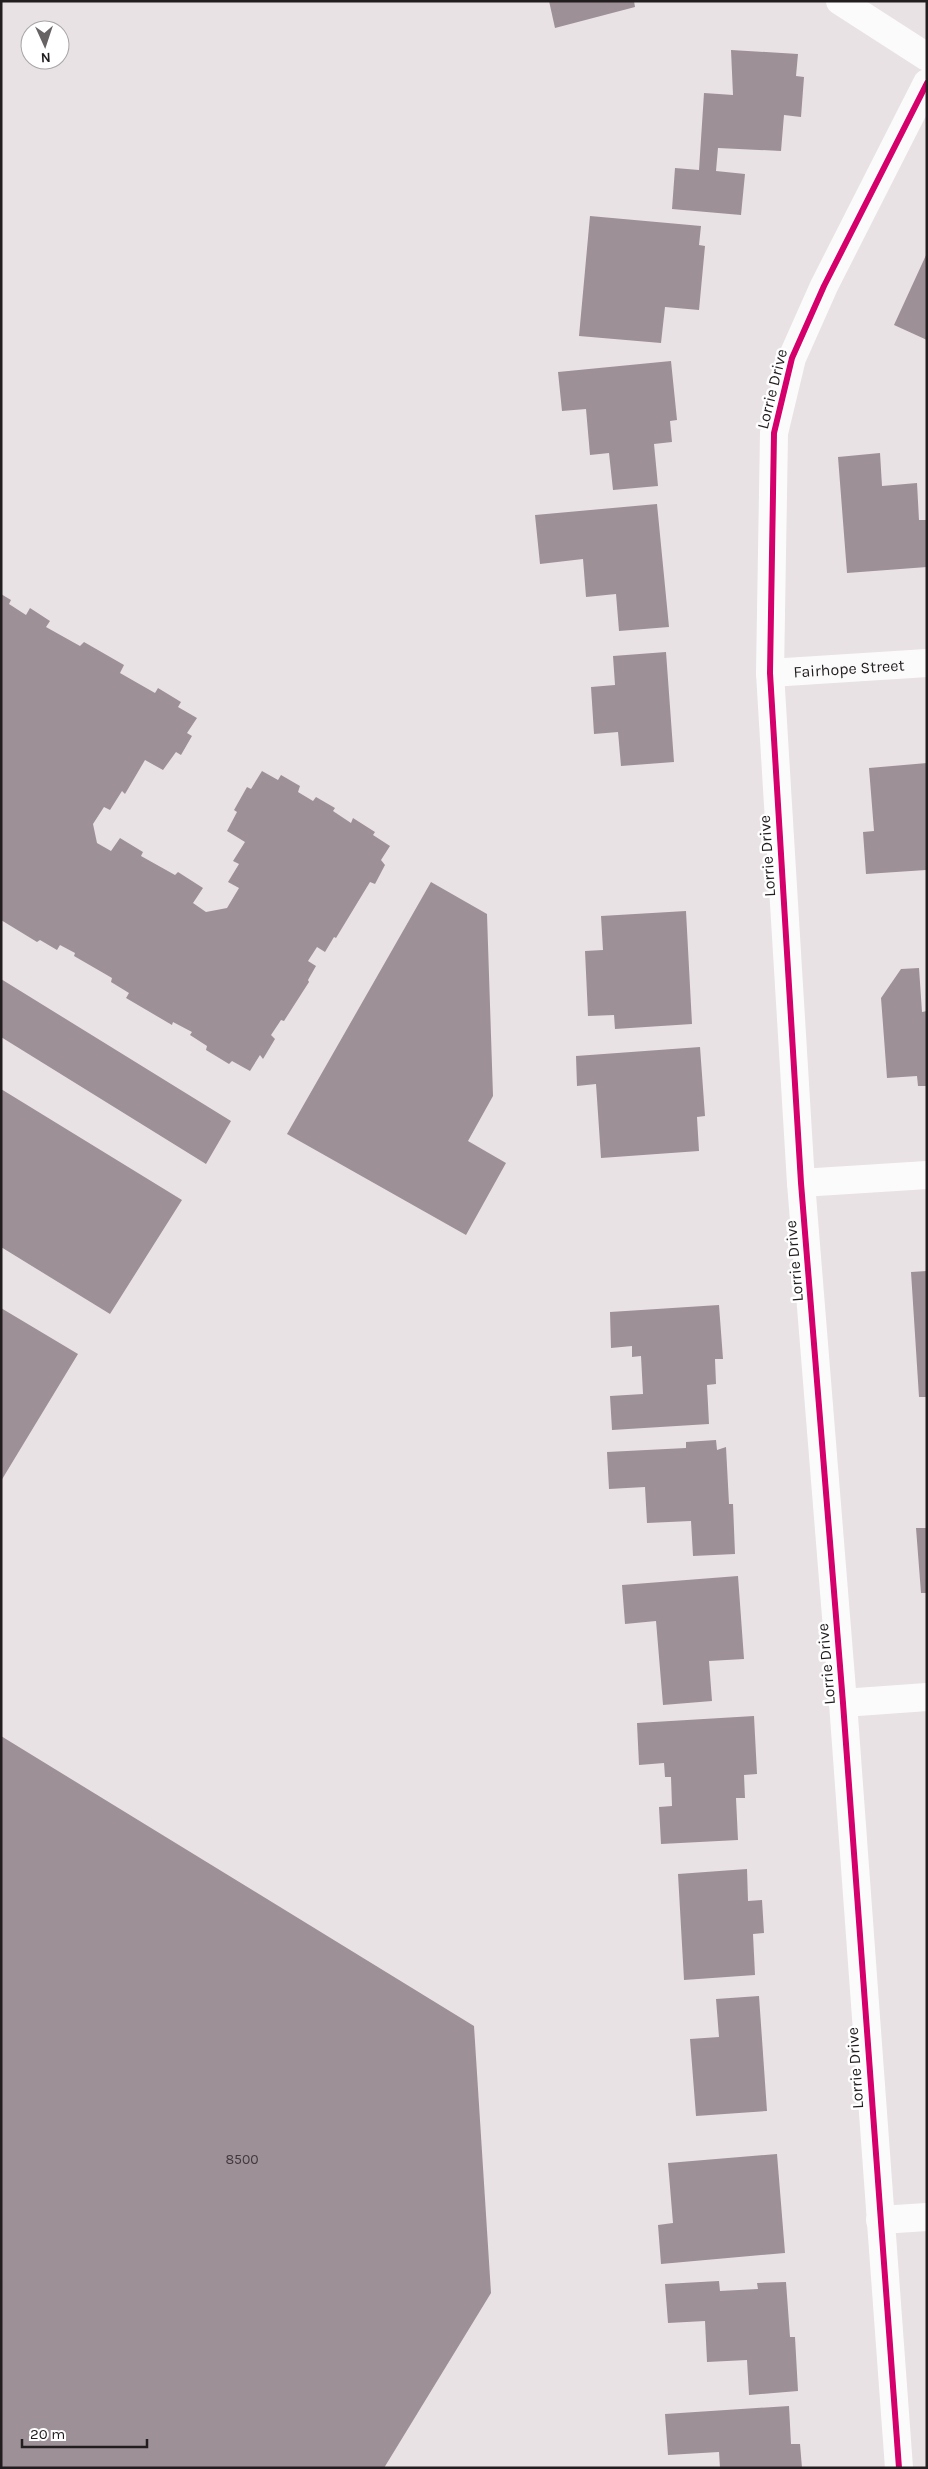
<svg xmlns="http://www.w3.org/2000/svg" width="928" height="2469" viewBox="0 0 928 2469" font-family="Karla,sans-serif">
<rect width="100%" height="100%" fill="#e8e2e5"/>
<path fill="#9e9097" d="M 549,1 L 634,1 L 635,7 L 555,28 Z
M 731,50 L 798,54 L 796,76 L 804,77 L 801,117 L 784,115 L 781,151 L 718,148 L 716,171 L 745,174 L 741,215 L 672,209 L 675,168 L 699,170 L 704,93 L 733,95 Z
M 590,216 L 701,226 L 699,245 L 705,246 L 699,310 L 665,307 L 661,343 L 579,336 Z
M 927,253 L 927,340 L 894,325 Z
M 671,361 L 677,420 L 670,421 L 672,442 L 654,444 L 658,486 L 613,490 L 609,453 L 590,455 L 586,409 L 562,411 L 558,372 Z
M 880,453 L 882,486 L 917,483 L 919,520 L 927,520 L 927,567 L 847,573 L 838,457 Z
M 657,504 L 669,627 L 619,631 L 616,594 L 586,597 L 583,559 L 540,564 L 535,515 Z
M 1,594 L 11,600 L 9,604 L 26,615 L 30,608 L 50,621 L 46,627 L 80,646 L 84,642 L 124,665 L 120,673 L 155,693 L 158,688 L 181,702 L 178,707 L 197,718 L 187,733 L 192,736 L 181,755 L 176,752 L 163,770 L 145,760 L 125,794 L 122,791 L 110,810 L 104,807 L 93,824 L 97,843 L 111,851 L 120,838 L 143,852 L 141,856 L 175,875 L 178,872 L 203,888 L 193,903 L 206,912 L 227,908 L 239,888 L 228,882 L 239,864 L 233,861 L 245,842 L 227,831 L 237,812 L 234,810 L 247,787 L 251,789 L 262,771 L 278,780 L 281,775 L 300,786 L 298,792 L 313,801 L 316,797 L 335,808 L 333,811 L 351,823 L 353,818 L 375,832 L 373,835 L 390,846 L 381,860 L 385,865 L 375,884 L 370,882 L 336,938 L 334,937 L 325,952 L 317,947 L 308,961 L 316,966 L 308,980 L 309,982 L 284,1021 L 281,1020 L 271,1035 L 275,1039 L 263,1059 L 260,1055 L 250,1071 L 232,1061 L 229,1064 L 206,1050 L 207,1046 L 190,1035 L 192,1032 L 173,1022 L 172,1025 L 126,998 L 129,993 L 111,982 L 112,978 L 74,956 L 75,953 L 60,945 L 57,950 L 40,940 L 37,942 L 1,920 Z
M 666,652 L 674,762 L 621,766 L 618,732 L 594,734 L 591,687 L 615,685 L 613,656 Z
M 927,763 L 926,870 L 866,874 L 863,832 L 874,831 L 869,768 Z
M 431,882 L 487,914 L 493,1096 L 468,1141 L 506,1163 L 466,1235 L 287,1134 Z
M 686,911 L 692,1024 L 615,1029 L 614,1015 L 588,1016 L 585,951 L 603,950 L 601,916 Z
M 919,968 L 922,1012 L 927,1011 L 927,1086 L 918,1086 L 917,1076 L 887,1078 L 881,998 L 901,969 Z
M 1,979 L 231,1121 L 206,1164 L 1,1037 Z
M 700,1047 L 705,1116 L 697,1117 L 699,1151 L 601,1158 L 596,1084 L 577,1086 L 576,1056 Z
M 1,1089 L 182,1200 L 110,1314 L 1,1247 Z
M 927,1271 L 927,1397 L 919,1397 L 911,1272 Z
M 719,1305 L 723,1359 L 715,1359 L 716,1384 L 707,1385 L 709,1424 L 612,1430 L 610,1396 L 643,1394 L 641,1356 L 632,1357 L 632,1346 L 611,1348 L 610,1312 Z
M 1,1308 L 78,1354 L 1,1481 Z
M 716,1440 L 717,1450 L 726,1447 L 729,1504 L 733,1504 L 735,1554 L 693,1556 L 691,1521 L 647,1523 L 645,1487 L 609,1489 L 607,1452 L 686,1448 L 686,1442 Z
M 916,1528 L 927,1528 L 927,1593 L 921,1593 Z
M 738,1576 L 744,1659 L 709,1661 L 712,1701 L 663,1705 L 656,1621 L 625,1624 L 622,1585 Z
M 754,1716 L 757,1774 L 744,1775 L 745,1798 L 736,1798 L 738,1840 L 661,1844 L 659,1807 L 672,1806 L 671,1777 L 665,1777 L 664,1763 L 639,1765 L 637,1723 Z
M 1,1736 L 474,2026 L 491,2293 L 384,2468 L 1,2468 Z
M 747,1869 L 748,1901 L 762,1900 L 764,1933 L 753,1934 L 755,1975 L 684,1980 L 678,1874 Z
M 759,1996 L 767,2111 L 696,2116 L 690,2039 L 719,2037 L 716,1999 Z
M 777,2154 L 785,2253 L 661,2264 L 658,2225 L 673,2223 L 668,2163 Z
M 719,2281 L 720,2291 L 758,2289 L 757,2283 L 786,2282 L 790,2337 L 795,2337 L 798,2391 L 749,2395 L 747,2360 L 707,2362 L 705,2321 L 668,2323 L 665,2284 Z
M 789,2406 L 791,2444 L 800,2444 L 802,2468 L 720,2468 L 719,2452 L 668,2455 L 665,2414 Z"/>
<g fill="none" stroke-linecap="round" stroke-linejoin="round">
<g stroke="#fcfbfb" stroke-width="28">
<path d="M 840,1 L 927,57"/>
<path id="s1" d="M 770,673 L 927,663"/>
<path d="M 801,1183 L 927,1175"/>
<path d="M 843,1703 L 927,1697"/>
<path d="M 880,2220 L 927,2217"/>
<path d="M 899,2468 L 843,1703 L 801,1183 L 770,673 L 774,433 L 792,358 L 824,286 L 927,83"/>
</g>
<defs>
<path id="cycleway" d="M 899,2468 L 843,1703 L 801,1183 L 770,673 L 774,433 L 792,358 L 824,286 L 927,83"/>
</defs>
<use href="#cycleway" stroke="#fff" stroke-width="9"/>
<use href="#cycleway" stroke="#d6006c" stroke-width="6"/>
</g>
<g text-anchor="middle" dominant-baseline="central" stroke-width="5" stroke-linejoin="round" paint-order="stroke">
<g font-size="14" fill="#413a3d">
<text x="242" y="2159">8500</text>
</g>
<g font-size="16" fill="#221d1f" stroke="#fff">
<text transform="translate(772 389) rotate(-76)">Lorrie Drive</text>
<text stroke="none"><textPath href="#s1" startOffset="79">Fairhope Street</textPath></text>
<text transform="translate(767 856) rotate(-94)">Lorrie Drive</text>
<text transform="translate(794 1261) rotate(-95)">Lorrie Drive</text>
<text transform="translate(826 1664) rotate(-95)">Lorrie Drive</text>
<text transform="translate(855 2068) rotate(-94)">Lorrie Drive</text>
</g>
</g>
<rect width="928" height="2469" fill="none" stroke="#221d1f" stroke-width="5"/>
<g transform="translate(45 45) rotate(177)"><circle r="24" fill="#ffffff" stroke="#a7a5a5"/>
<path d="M0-4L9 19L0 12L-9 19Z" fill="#676264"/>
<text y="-8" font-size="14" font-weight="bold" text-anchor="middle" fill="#221d1f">N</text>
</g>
<path d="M22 2439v8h125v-8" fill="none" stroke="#221d1f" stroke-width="2.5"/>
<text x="30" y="2439" font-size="15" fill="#221d1f" stroke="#ffffff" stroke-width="4" paint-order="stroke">20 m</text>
</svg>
